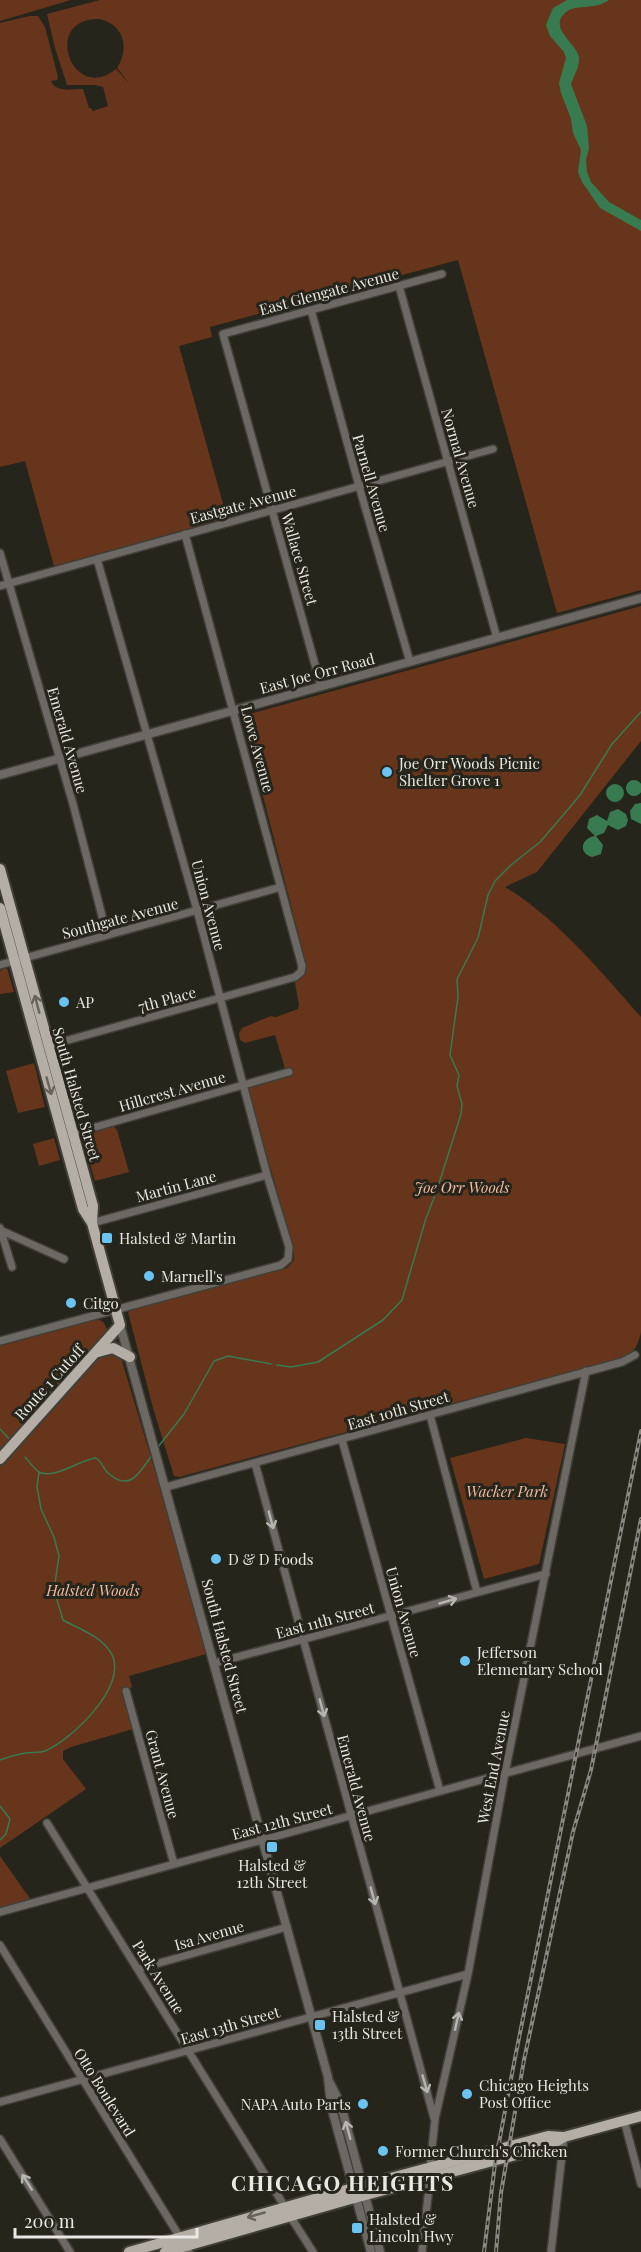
<svg xmlns="http://www.w3.org/2000/svg" width="641" height="2252" viewBox="0 0 641 2252" font-family="'Playfair Display',serif">
<rect width="100%" height="100%" fill="#26251c"/>
<path fill="#67351b" fill-rule="evenodd" d="M 0,0 L 71,0 L 0,21 Z
M 100,0 L 641,0 L 641,590 L 557,613 L 458,260 L 210,327 L 212,337 L 179,346 L 227,518 L 54,566 L 25,461 L 0,467 L 0,23 L 29,16 L 38,16 L 45,27 L 58,77 L 57,80 L 51,81 C 57,93 71,89 83,89 L 89,108 L 91,108 L 93,111 L 108,106 L 103,87 L 95,85 L 67,85 L 55,48 L 47,14 ZM 99,19 C 124,24 130,48 117,68 L 130,84 L 116,69 C 72,105 41,18 99,19 Z
M 641,606 L 641,741 L 537,872 L 505,887 C 559,920 599,970 641,1017 L 641,1332 C 638,1345 635,1353 621,1358 L 179,1477 L 174,1476 L 153,1408 L 128,1312 L 132,1309 L 287,1268 L 294,1260 L 293,1246 L 248,1091 L 250,1086 L 287,1075 L 275,1035 L 245,1043 L 240,1040 L 239,1033 L 242,1028 L 271,1016 L 276,1017 L 298,1009 L 299,1005 L 295,983 L 305,969 L 306,964 L 243,718 L 246,715 Z
M 4,968 L 7,968 L 14,992 L 0,994 L 0,971 Z
M 34,1063 L 45,1107 L 18,1113 L 6,1071 Z
M 113,1126 L 117,1130 L 129,1172 L 95,1181 L 82,1136 Z
M 54,1138 L 60,1160 L 39,1166 L 33,1144 Z
M 98,1319 L 104,1323 L 122,1361 L 169,1518 L 206,1654 L 129,1676 L 132,1687 L 122,1691 L 133,1729 L 71,1747 L 63,1751 L 63,1759 L 86,1789 L 0,1848 L 0,1346 Z
M 526,1438 L 565,1444 L 539,1564 L 484,1579 L 450,1458 Z
M 0,1856 L 31,1900 L 0,1908 Z"/>
<path fill="#387b50" d="M 567,0 L 609,0 C 594,11 575,3 565,13 C 548,28 577,44 579,57 C 580,66 574,76 571,84 L 587,126 L 589,148 L 586,160 L 587,172 L 591,182 L 609,202 L 641,220 L 641,231 L 600,208 L 582,182 L 578,172 L 581,150 L 573,133 L 571,119 L 561,93 L 559,83 L 566,58 L 564,52 L 550,36 L 546,25 L 553,8 Z
M626 788a8 8 0 1 1 16 0a8 8 0 1 1-16 0Z
M606 793a9 9 0 1 1 18 0a9 9 0 1 1-18 0Z
M 641,803 L 641,824 L 631,819 L 630,811 L 635,804 Z
M 618,809 L 626,814 L 628,820 L 626,826 L 618,830 L 608,825 L 604,833 L 596,836 L 603,845 L 601,854 L 592,857 C 578,853 581,838 595,836 L 587,828 L 589,819 L 597,815 L 607,821 L 610,812 Z"/>
<g fill="none" stroke-linecap="round" stroke-linejoin="round">
<path stroke="#387b50" stroke-width="1.5" d="M 277,1365 L 291,1367 L 318,1362 L 383,1320 L 402,1300 L 426,1218 L 436,1193 L 461,1114 L 462,1104 L 457,1086 L 459,1075 L 450,1055 L 458,997 L 457,979 L 478,938 L 488,895 L 495,881 L 511,865 L 540,842 L 559,820 L 580,795 L 612,744 L 641,712
M 0,1429 L 10,1440
M 158,1447 L 184,1414 L 214,1361 L 228,1356 L 271,1364
M 25,1457 C 29,1461 34,1469 39,1472 C 54,1480 81,1459 96,1458 C 102,1462 103,1468 108,1473 C 130,1493 140,1472 152,1455
M 0,1760 C 8,1757 18,1754 26,1753 C 33,1752 39,1753 45,1751 C 71,1740 130,1685 111,1653 C 101,1636 79,1629 63,1620 L 54,1590 L 59,1556 L 54,1537 L 41,1509 L 37,1487 L 39,1472
M 0,1806 L 10,1819 L 6,1834 L 0,1840"/>
<defs>
<path id="minor" d="M 399,286 L 497,638
M 311,310 L 359,486 L 410,662
M 0,553 L 73,804 L 107,935
M 0,586 L 493,449
M 321,686 L 223,334 L 442,274
M 0,965 L 281,887
M 47,1046 L 295,977 L 301,972 L 302,966 L 185,534
M 71,1134 L 289,1072
M 92,1223 L 267,1175
M 0,1228 L 12,1267
M 0,1230 L 64,1259
M 0,1341 L 281,1265 L 288,1259 L 289,1247 L 267,1175 L 197,910 L 97,559
M 430,1415 L 477,1592
M 342,1440 L 440,1791
M 255,1463 L 434,2118
M 166,1487 L 622,1362 L 635,1355
M 215,1663 L 546,1574
M 126,1691 L 174,1864
M 47,1823 L 285,2207
M 0,1912 L 641,1736
M 0,1945 L 189,2252
M 138,1969 L 287,1927
M 0,2102 L 468,1974
M 624,2120 L 641,2184
M 0,2139 L 70,2252
M 430,2168 L 435,2119 L 468,1974 L 505,1773 L 586,1371
M 290,2216 L 313,2252
M 422,2252 L 430,2177
M 551,2252 L 564,2137"/>
<path id="tertiary" d="M 0,775 L 641,598
M 120,1325 L 328,2077 L 331,2106 L 371,2252
M 330,2083 L 341,2105 L 380,2252"/>
<path id="primary" d="M 0,869 L 93,1206 L 92,1222
M 0,908 L 83,1209 L 92,1223 L 120,1325 L 0,1459
M 98,1352 L 113,1348 L 130,1357
M 129,2252 L 353,2188 L 548,2136 L 563,2137
M 165,2252 L 347,2200 L 549,2146 L 564,2137 L 641,2116"/>
</defs>
<use href="#minor" stroke="#414038" stroke-width="10"/>
<use href="#tertiary" stroke="#414038" stroke-width="11"/>
<use href="#primary" stroke="#414038" stroke-width="14"/>
<use href="#minor" stroke="#6c6965" stroke-width="7"/>
<use href="#tertiary" stroke="#6c6965" stroke-width="8"/>
<use href="#primary" stroke="#b5aea6" stroke-width="10"/>
<defs>
<path id="rail" d="M 484,2252 L 495,2164 L 515,2058 L 641,1431
M 496,2252 L 501,2193 L 524,2060 L 573,1832 L 591,1770 L 641,1519"/>
</defs>
<use href="#rail" stroke="#898880" stroke-width="4"/>
<use href="#rail" stroke="#26251c" stroke-width="1.5" stroke-dasharray="4.5" stroke-linecap="butt"/>
</g>
<defs><path id="oneway-shaft" d="M-6 0H5M1.5-3L5.5 0L1.5 3" fill="none" stroke-width="1.6" stroke-linecap="round" stroke-linejoin="round" transform="scale(1.5)"/></defs>
<g stroke="#66635a">
<use href="#oneway-shaft" transform="translate(37 1004) rotate(-105)"/>
<use href="#oneway-shaft" transform="translate(49 1086) rotate(74)"/>
<use href="#oneway-shaft" transform="translate(256 2215) rotate(164)"/>
</g>
<g stroke="#b7b5b0">
<use href="#oneway-shaft" transform="translate(271 1520) rotate(75)"/>
<use href="#oneway-shaft" transform="translate(448 1601) rotate(-16)"/>
<use href="#oneway-shaft" transform="translate(322 1708) rotate(75)"/>
<use href="#oneway-shaft" transform="translate(373 1896) rotate(75)"/>
<use href="#oneway-shaft" transform="translate(457 2021) rotate(-77)"/>
<use href="#oneway-shaft" transform="translate(425 2084) rotate(74)"/>
<use href="#oneway-shaft" transform="translate(348 2130) rotate(-105)"/>
<use href="#oneway-shaft" transform="translate(27 2182) rotate(-122)"/>
</g>
<g fill="#6ac3f1" stroke="#26251c" stroke-width="2">
<circle cx="387" cy="772" r="6"/>
<circle cx="64" cy="1002" r="6"/>
<rect x="101" y="1232" width="12" height="12" rx="3"/>
<circle cx="149" cy="1276" r="6"/>
<circle cx="71" cy="1303" r="6"/>
<circle cx="216" cy="1559" r="6"/>
<circle cx="465" cy="1661" r="6"/>
<rect x="266" y="1841" width="12" height="12" rx="3"/>
<rect x="314" y="2019" width="12" height="12" rx="3"/>
<circle cx="467" cy="2094" r="6"/>
<circle cx="363" cy="2104" r="6"/>
<circle cx="383" cy="2151" r="6"/>
<rect x="351" y="2222" width="12" height="12" rx="3"/>
</g>
<g text-anchor="middle" dominant-baseline="central" stroke-width="6" stroke-linejoin="round" paint-order="stroke">
<g font-size="15" fill="#e9e8e2" stroke="#26251c">
<text transform="translate(329 291) rotate(-15)">East Glengate Avenue</text>
<text transform="translate(461 458) rotate(74)">Normal Avenue</text>
<text transform="translate(372 483) rotate(74)">Parnell Avenue</text>
<text transform="translate(243 504) rotate(-15)">Eastgate Avenue</text>
<text transform="translate(300 559) rotate(74)">Wallace Street</text>
<text transform="translate(317 673) rotate(-15)">East Joe Orr Road</text>
<text transform="translate(68 740) rotate(74)">Emerald Avenue</text>
<text transform="translate(258 749) rotate(75)">Lowe Avenue</text>
<text transform="translate(209 905) rotate(75)">Union Avenue</text>
<text transform="translate(120 918) rotate(-15)">Southgate Avenue</text>
<text transform="translate(167 999) rotate(-15)">7th Place</text>
<text transform="translate(172 1091) rotate(-16)">Hillcrest Avenue</text>
<text transform="translate(77 1094) rotate(74)">South Halsted Street</text>
<text transform="translate(176 1186) rotate(-15)">Martin Lane</text>
<text transform="translate(49 1382) rotate(-48)">Route 1 Cutoff</text>
<text transform="translate(398 1410) rotate(-16)">East 10th Street</text>
<text transform="translate(404 1612) rotate(74)">Union Avenue</text>
<text transform="translate(325 1620) rotate(-15)">East 11th Street</text>
<text transform="translate(225 1646) rotate(75)">South Halsted Street</text>
<text transform="translate(493 1767) rotate(-79)">West End Avenue</text>
<text transform="translate(163 1774) rotate(75)">Grant Avenue</text>
<text transform="translate(357 1788) rotate(75)">Emerald Avenue</text>
<text transform="translate(282 1821) rotate(-15)">East 12th Street</text>
<text transform="translate(209 1935) rotate(-16)">Isa Avenue</text>
<text transform="translate(159 1977) rotate(58)">Park Avenue</text>
<text transform="translate(230 2025) rotate(-16)">East 13th Street</text>
<text transform="translate(105 2092) rotate(58)">Otto Boulevard</text>
</g>
<g font-size="15" fill="#e9e8e2" stroke="#26251c" text-anchor="start">
<text x="399" y="763">Joe Orr Woods Picnic<tspan x="399" dy="17">Shelter Grove 1</tspan></text>
<text x="76" y="1002">AP</text>
<text x="119" y="1238">Halsted &amp; Martin</text>
<text x="161" y="1276">Marnell's</text>
<text x="83" y="1303">Citgo</text>
<text x="228" y="1559">D &amp; D Foods</text>
<text x="477" y="1652">Jefferson<tspan x="477" dy="17">Elementary School</tspan></text>
<text x="272" y="1865" text-anchor="middle">Halsted &amp;<tspan x="272" dy="17">12th Street</tspan></text>
<text x="332" y="2016">Halsted &amp;<tspan x="332" dy="17">13th Street</tspan></text>
<text x="479" y="2085">Chicago Heights<tspan x="479" dy="17">Post Office</tspan></text>
<text x="351" y="2104" text-anchor="end">NAPA Auto Parts</text>
<text x="395" y="2151">Former Church's Chicken</text>
<text x="369" y="2219">Halsted &amp;<tspan x="369" dy="17">Lincoln Hwy</tspan></text>
</g>
<g font-size="15" font-style="italic" fill="#f5bba0" stroke="#26251c">
<text x="462" y="1187">Joe Orr Woods</text>
<text x="507" y="1491">Wacker Park</text>
<text x="93" y="1590">Halsted Woods</text>
</g>
<g font-size="21" font-weight="bold" letter-spacing="1.5" fill="#e9e8e2" stroke="#26251c">
<text x="343" y="2182">CHICAGO HEIGHTS</text>
</g>
</g>
<path d="M15 2228v9h182v-9" fill="none" stroke="#e9e8e2" stroke-width="3"/>
<text x="24" y="2228" font-size="18" fill="#e9e8e2" stroke="#26251c" stroke-width="4.5" paint-order="stroke">200 m</text>
</svg>
